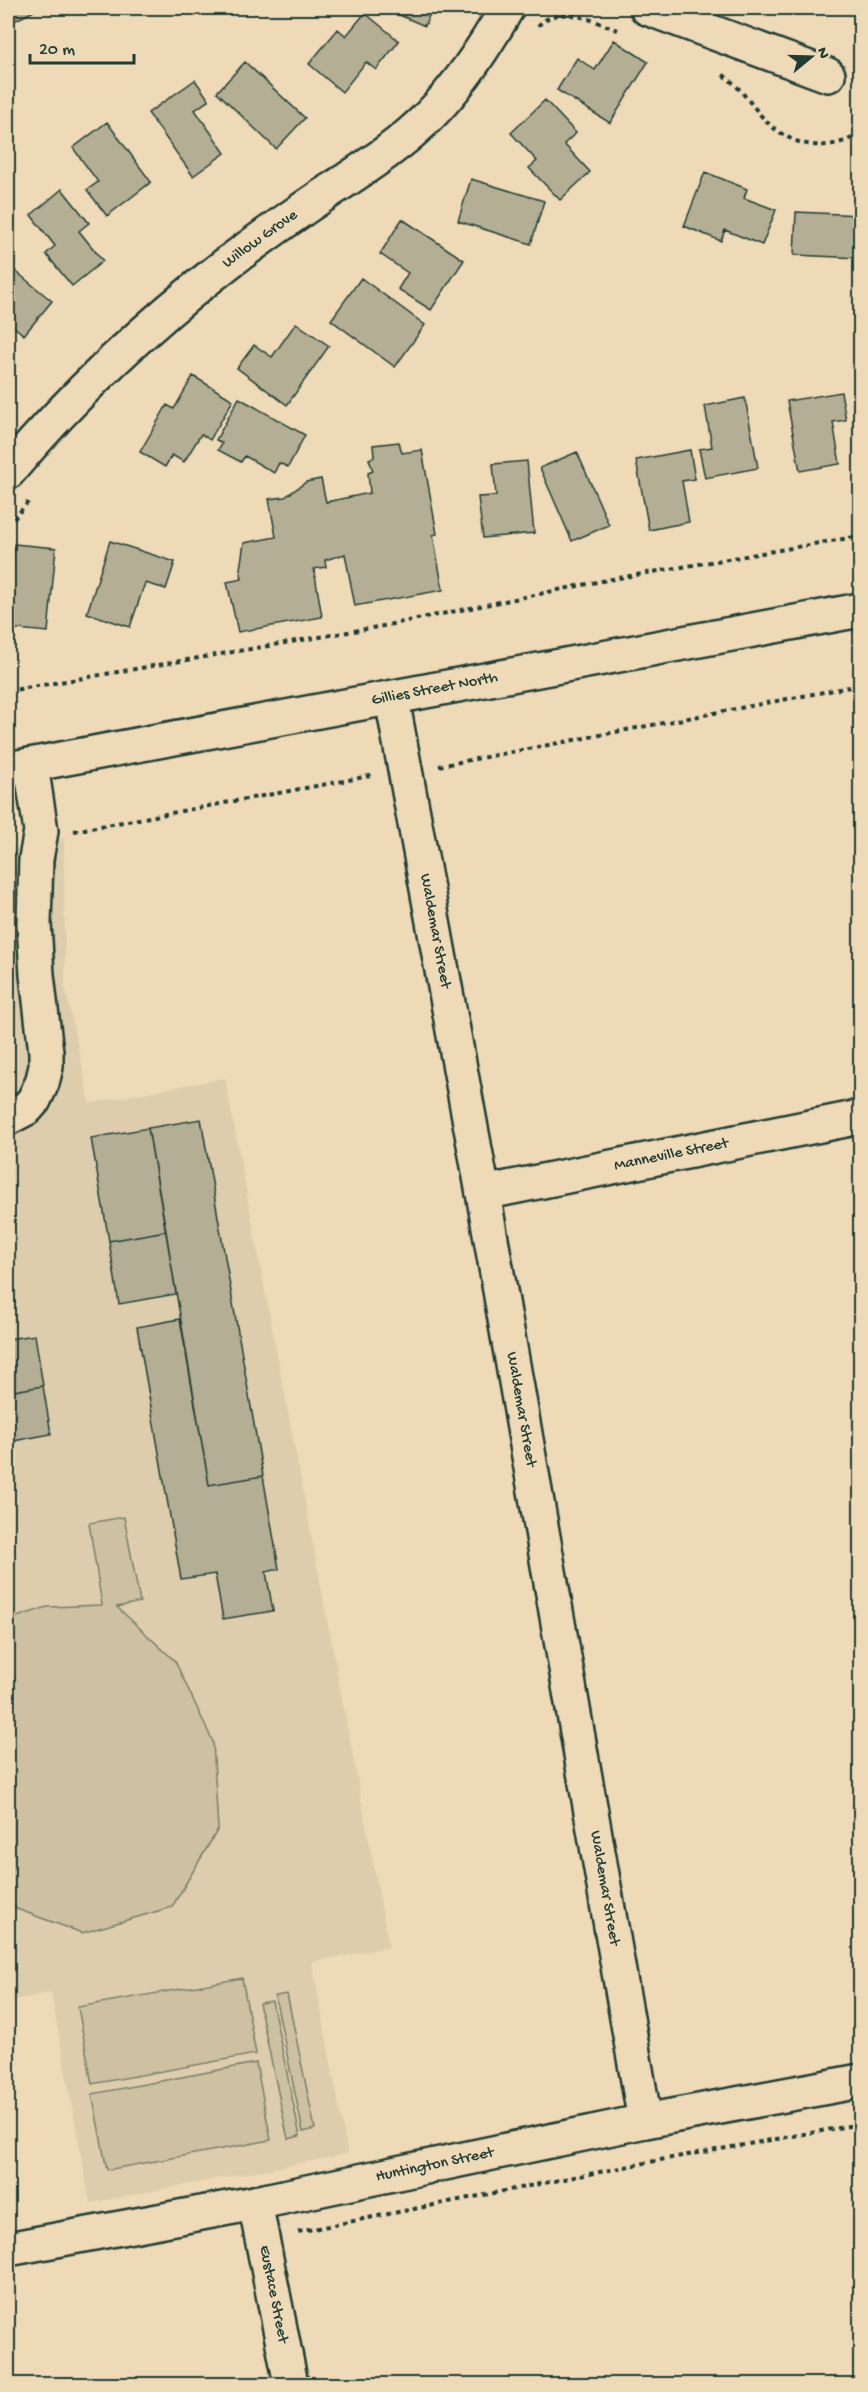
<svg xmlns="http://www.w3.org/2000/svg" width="868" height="2392" viewBox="0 0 868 2392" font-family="'Gochi Hand',sans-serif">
<rect width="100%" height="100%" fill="#efdab8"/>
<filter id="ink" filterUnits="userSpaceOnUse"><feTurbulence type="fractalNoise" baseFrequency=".0167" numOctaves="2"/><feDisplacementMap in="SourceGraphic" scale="12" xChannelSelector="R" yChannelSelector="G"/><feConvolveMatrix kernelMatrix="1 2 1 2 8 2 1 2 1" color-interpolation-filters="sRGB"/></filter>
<g filter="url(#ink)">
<path fill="#ddcdad" d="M 64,838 L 65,987 L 90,1103 L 225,1078 L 389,1947 L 312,1962 L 348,2154 L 90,2203 L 51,1993 L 8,2001 L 8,849 Z"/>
<path fill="#cdc1a2" stroke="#767f6b" stroke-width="1.5" d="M 124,1517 L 140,1602 L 117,1607 L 175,1661 L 213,1742 L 218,1829 L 172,1907 L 82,1933 L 17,1909 L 8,1899 L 8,1620 L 47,1607 L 102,1605 L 89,1523 Z
M 242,1978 L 256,2054 L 92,2084 L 78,2007 Z
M 287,1994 L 315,2129 L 303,2132 L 275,1996 Z
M 272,2001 L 300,2136 L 288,2139 L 259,2003 Z
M 256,2063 L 271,2140 L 107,2170 L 92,2094 Z"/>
<path fill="#b4af94" stroke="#1f3d34" stroke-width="1.5" d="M 8,8 L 37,8 L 38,9 L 8,24 Z
M 383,8 L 432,8 L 425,26 Z
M 365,13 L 399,41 L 376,70 L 366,62 L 342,92 L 309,64 L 338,29 L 346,36 Z
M 614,40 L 648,62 L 610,123 L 557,90 L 577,58 L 595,70 Z
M 245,62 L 305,118 L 276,149 L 217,92 Z
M 195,80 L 209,100 L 195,110 L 225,153 L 193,176 L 148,113 Z
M 545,100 L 576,133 L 564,144 L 590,172 L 560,200 L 529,168 L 537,161 L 511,133 Z
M 107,122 L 151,182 L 107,216 L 87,190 L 98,182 L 73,148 Z
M 705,172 L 747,189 L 744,198 L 776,210 L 762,245 L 725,230 L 721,241 L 684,226 Z
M 471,179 L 544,201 L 531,244 L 458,221 Z
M 62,189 L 89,223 L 79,231 L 103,261 L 72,286 L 46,254 L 55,246 L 31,215 Z
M 796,212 L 860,215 L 860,258 L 794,255 Z
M 402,219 L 464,260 L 431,310 L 398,289 L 408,273 L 380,254 Z
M 8,265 L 52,301 L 24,335 L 8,322 Z
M 361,278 L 425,325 L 395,367 L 331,320 Z
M 296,323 L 329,346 L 287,405 L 237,368 L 254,345 L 272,357 Z
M 193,376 L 233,400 L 210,440 L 201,434 L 184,462 L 172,455 L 165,467 L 140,452 L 167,405 L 174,409 Z
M 841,392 L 846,420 L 833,422 L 840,464 L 800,471 L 787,401 Z
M 239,398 L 305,435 L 288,467 L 279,463 L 274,473 L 245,456 L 241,462 L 218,450 L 222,443 L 216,440 Z
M 745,398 L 758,468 L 705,478 L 699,449 L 712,447 L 705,406 Z
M 860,399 L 860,421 L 852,403 Z
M 399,442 L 402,453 L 422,450 L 437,534 L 433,535 L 443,590 L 355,606 L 345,554 L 325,560 L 326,567 L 314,569 L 322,617 L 238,632 L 227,582 L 242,579 L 240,569 L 244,543 L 276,537 L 269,499 L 285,497 L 306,482 L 321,479 L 326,502 L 370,493 L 368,473 L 373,471 L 369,459 L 374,457 L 373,445 Z
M 690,450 L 695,479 L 682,481 L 689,522 L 649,530 L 636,460 Z
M 577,452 L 609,525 L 572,541 L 540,468 Z
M 527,461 L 534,533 L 483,538 L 478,497 L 496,496 L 493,464 Z
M 110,541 L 175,562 L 166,589 L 145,583 L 130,627 L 87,613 Z
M 14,544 L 56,548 L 48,632 L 8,628 Z
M 201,1119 L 263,1476 L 209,1485 L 148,1128 Z
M 148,1128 L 166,1231 L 109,1241 L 91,1138 Z
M 166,1231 L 176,1294 L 119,1304 L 109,1241 Z
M 180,1319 L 209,1485 L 263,1476 L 279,1569 L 266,1572 L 273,1611 L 223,1619 L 215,1574 L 181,1579 L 137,1327 Z
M 35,1335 L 43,1386 L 8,1392 L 8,1339 Z
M 43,1386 L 51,1434 L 8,1442 L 8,1392 Z"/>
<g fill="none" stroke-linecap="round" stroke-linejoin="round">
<defs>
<g id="minor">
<path d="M 647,8 L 828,75"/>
<path id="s1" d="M 8,472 C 74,394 148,324 229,262 C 260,239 292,216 325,194 C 361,170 400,146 430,115 C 461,84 486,45 507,8"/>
<path id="s2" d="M 392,699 L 483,1193 L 645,2121"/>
<path d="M 8,1118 L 27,1108 L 34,1100 L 42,1083 L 46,1067 L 46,1052 L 37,975 L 34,923 L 36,859 L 41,831 L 31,765"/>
<path id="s3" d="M 483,1193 L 860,1117"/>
<path id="s4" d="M 255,2203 L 291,2384"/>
<path id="s5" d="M 8,2249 L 255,2203 L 645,2121 L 860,2081"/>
</g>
<g id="major">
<path id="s6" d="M 8,769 L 860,610"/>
</g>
</defs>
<use href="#minor" stroke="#1f3d34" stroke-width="38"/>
<use href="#major" stroke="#1f3d34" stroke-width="38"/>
<path stroke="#1f3d34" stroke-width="4" stroke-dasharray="4.5 4.5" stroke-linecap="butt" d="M 845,8 L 860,17
M 754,9 L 779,8
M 538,26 C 560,2 595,22 620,31
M 723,75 C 738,85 747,99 758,112 C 785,146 823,155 860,134
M 8,526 L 28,502
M 8,691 L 383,626 L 607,580 L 860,536
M 439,766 L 860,685
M 74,831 L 370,776 L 371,779
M 298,2232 L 660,2160 L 860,2124"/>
<use href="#minor" stroke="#efdab8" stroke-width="33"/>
<use href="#major" stroke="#efdab8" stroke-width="33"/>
</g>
</g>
<g text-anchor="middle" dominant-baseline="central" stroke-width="6" stroke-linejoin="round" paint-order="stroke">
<g font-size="16" fill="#1f3d34" stroke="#efdab8">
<text stroke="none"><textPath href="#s1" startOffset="344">Willow Grove</textPath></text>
<text stroke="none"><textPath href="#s6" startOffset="434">Gillies Street North</textPath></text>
<text stroke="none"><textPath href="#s2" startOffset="236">Waldemar Street</textPath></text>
<text stroke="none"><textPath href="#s3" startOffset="192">Manneville Street</textPath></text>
<text stroke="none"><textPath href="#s2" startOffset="722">Waldemar Street</textPath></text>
<text stroke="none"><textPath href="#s2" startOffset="1208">Waldemar Street</textPath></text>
<text stroke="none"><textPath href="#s5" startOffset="435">Huntington Street</textPath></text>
<text stroke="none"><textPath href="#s4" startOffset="93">Eustace Street</textPath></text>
</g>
</g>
<rect width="868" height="2392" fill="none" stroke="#efdab8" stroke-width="30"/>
<rect x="15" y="15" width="838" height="2362" fill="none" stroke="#1f3d34" stroke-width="2" filter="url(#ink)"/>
<g transform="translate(811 57) rotate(71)" stroke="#efdab8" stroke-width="4.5" paint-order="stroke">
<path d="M0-4.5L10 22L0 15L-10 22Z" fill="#1f3d34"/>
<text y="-9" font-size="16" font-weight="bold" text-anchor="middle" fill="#1f3d34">N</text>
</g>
<path d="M30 54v9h104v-9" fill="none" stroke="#1f3d34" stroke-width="3"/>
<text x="39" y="54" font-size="18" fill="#1f3d34" stroke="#efdab8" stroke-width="4.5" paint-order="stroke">20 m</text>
</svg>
